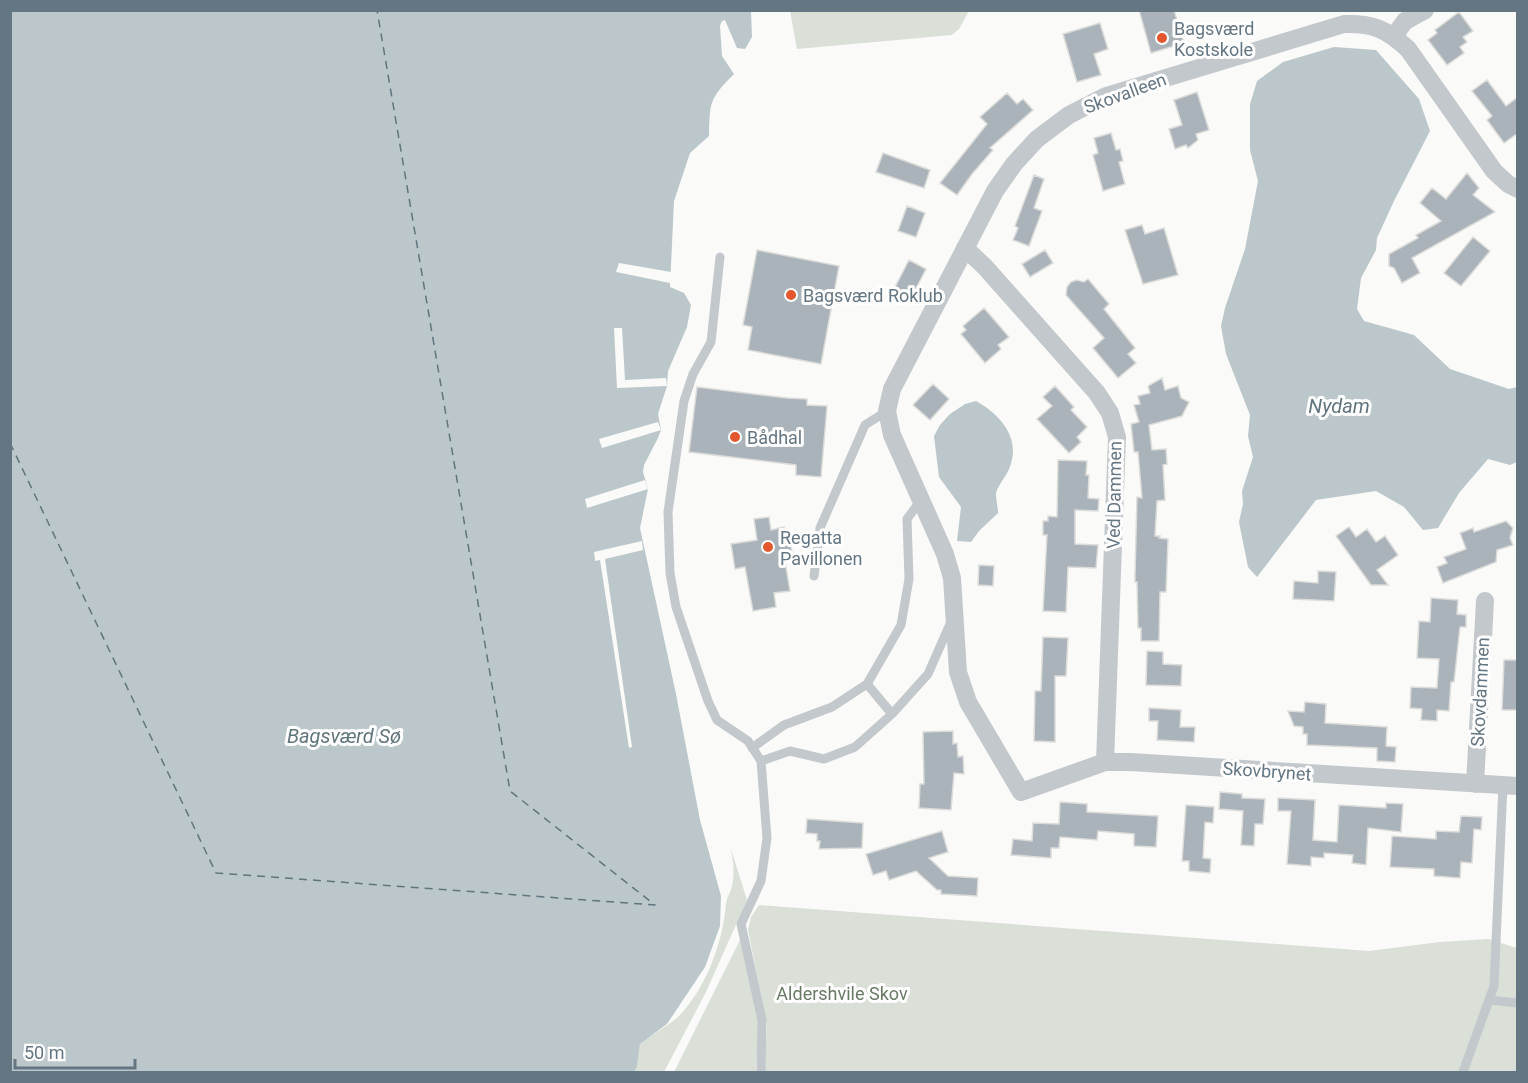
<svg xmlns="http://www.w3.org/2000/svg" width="1528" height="1083" viewBox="0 0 1528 1083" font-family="Roboto,sans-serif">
<rect width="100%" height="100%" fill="#fafaf8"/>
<path fill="#dadfd7" d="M 790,11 L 790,10 L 969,11 L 959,29 L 952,35 L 797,49 Z
M 731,849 L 747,900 L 706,992 L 664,1072 L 634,1072 L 637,1067 L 640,1044 C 650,1036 673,1023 681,1014 C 707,985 723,942 726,903 C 727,897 731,892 732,886 C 735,874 733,861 731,849 Z
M 759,905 L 1369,951 L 1440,942 L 1488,939 L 1517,948 L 1517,1072 L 764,1072 L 767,1026 L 748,930 L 751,917 Z
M 741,938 L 759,1020 L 756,1072 L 674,1072 Z"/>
<path fill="#bbc7cb" d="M 10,11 L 751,11 L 752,37 L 745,49 L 737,48 L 725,20 L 722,21 L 720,26 L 722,56 L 734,74 C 709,99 710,102 709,136 L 690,153 L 674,201 L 670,287 L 684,293 L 691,305 L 687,327 L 668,371 L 667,386 L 658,414 L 661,430 L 658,438 L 644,465 L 643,472 L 648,489 L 640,528 L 676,694 L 700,820 L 721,896 L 720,926 L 705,967 L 667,1024 L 640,1044 L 637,1067 L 634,1072 L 11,1072 Z
M 1334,47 L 1376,50 L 1419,99 L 1430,131 L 1394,201 L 1377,238 L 1376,250 L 1361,278 L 1357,309 L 1364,321 L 1414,335 L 1450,369 L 1509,389 L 1517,387 L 1517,462 L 1510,465 L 1488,459 L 1459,493 L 1438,528 L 1423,530 L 1404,507 L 1376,491 L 1316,500 L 1257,577 L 1248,567 L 1239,522 L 1243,504 L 1242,491 L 1253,457 L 1248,436 L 1250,415 L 1226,354 L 1221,326 L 1225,308 L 1245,249 L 1258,181 L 1250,150 L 1250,104 L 1257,81 L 1283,62 Z
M 976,401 C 1001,415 1022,439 1009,469 C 1006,477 997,486 996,494 C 996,500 998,507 998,513 L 979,531 L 971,542 L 957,541 L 961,507 L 939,477 L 934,436 L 940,425 L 950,414 L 965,404 Z"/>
<path fill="#fafaf8" d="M 619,263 L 671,272 L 672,265 L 675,265 L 674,285 L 681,288 L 670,287 L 670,283 L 616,272 Z
M 614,328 L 622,328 L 625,380 L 666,378 L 667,386 L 617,388 Z
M 658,422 L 661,430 L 602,448 L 599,439 Z
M 645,480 L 648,489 L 587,508 L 585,499 Z
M 642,541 L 643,550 L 605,559 L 632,747 L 629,748 L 600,560 L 595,561 L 594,552 Z"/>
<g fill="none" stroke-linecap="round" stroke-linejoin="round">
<path stroke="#60757c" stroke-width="1.5" stroke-dasharray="8 6" stroke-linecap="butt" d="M 10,443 L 216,873 L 655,905 L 510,791 L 377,10"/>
</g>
<path fill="#aab3b9" stroke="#dcdcda" stroke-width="1.5" d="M 1139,10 L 1174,10 L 1184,43 L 1151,53 Z
M 1459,12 L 1473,31 L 1463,37 L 1467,42 L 1460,47 L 1464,53 L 1447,65 L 1428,40 L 1437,33 L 1435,30 Z
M 1100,23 L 1108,49 L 1094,54 L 1101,75 L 1077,82 L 1063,34 Z
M 1487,80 L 1506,106 L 1518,97 L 1518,133 L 1504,143 L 1487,120 L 1492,116 L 1472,91 Z
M 1197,92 L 1209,130 L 1196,134 L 1198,140 L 1188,148 L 1186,145 L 1175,149 L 1169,129 L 1182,125 L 1174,100 Z
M 1007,93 L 1017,104 L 1023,99 L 1033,110 L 990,148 L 993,150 L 972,174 L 957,195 L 940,183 L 987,124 L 980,117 Z
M 1111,133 L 1116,150 L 1120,149 L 1123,161 L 1119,162 L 1125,184 L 1103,191 L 1093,155 L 1098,153 L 1094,138 Z
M 883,153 L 930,170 L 924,188 L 876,172 Z
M 1467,173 L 1479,188 L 1473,195 L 1495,212 L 1412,258 L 1420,273 L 1402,283 L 1394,268 L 1389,266 L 1389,254 L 1418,238 L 1416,235 L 1441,221 L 1420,203 L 1432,188 L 1446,199 Z
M 1034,175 L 1044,179 L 1034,208 L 1042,211 L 1029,246 L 1013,240 L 1018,228 L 1015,226 Z
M 907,206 L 925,213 L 916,237 L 898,231 Z
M 1142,225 L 1145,234 L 1164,228 L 1178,275 L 1143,284 L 1125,230 Z
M 1473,237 L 1490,251 L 1461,286 L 1444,273 Z
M 757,250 L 839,266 L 821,364 L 748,350 L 752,327 L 743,325 Z
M 1045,250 L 1053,263 L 1030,277 L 1022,264 Z
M 909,260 L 926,269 L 910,300 L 893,291 Z
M 1088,279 L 1109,304 L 1104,309 L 1135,348 L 1128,354 L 1136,363 L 1118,378 L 1093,348 L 1104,338 L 1066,295 L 1067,287 L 1071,282 L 1077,280 L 1084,282 Z
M 984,308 L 1009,337 L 998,345 L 1001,349 L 985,363 L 961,334 L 966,330 L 963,326 Z
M 1162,378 L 1165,390 L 1178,386 L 1181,398 L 1189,402 L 1182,416 L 1149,425 L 1152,450 L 1166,449 L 1167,464 L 1163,465 L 1165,500 L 1157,501 L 1155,536 L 1160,536 L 1159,538 L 1168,539 L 1166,592 L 1160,592 L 1159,641 L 1141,641 L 1141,628 L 1138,628 L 1137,582 L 1135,582 L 1135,575 L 1137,497 L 1142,498 L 1138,452 L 1134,452 L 1131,424 L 1139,422 L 1134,405 L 1140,404 L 1138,396 L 1150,393 L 1148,386 Z
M 933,384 L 949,399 L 930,420 L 913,405 Z
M 1055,386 L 1074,407 L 1071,410 L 1087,427 L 1077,437 L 1081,442 L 1069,453 L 1037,419 L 1052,406 L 1043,397 Z
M 697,387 L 787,398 L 807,399 L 807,405 L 827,406 L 821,477 L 796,475 L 796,465 L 689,452 Z
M 1058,460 L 1087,461 L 1086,475 L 1089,475 L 1088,498 L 1099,499 L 1098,511 L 1075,510 L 1075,544 L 1098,545 L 1096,568 L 1068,567 L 1066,612 L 1043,611 L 1047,535 L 1043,535 L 1043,521 L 1048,521 L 1048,516 L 1057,517 Z
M 769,517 L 771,530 L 784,527 L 786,535 L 789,534 L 793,560 L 785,561 L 790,591 L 774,593 L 776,607 L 753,611 L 745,567 L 735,569 L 731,544 L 757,540 L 754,519 Z
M 1506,521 L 1513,528 L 1510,538 L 1513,545 L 1497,550 L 1496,562 L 1443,583 L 1437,567 L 1447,563 L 1444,557 L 1466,549 L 1460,533 L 1473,528 L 1474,532 Z
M 1349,527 L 1356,537 L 1367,529 L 1376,542 L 1385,536 L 1398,555 L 1377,570 L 1388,585 L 1371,585 L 1336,536 Z
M 979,565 L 994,566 L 993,586 L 978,585 Z
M 1318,571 L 1336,572 L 1334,601 L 1293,599 L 1294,581 L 1318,583 Z
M 1431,598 L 1458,600 L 1457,614 L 1466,615 L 1466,627 L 1460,627 L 1454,682 L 1451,682 L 1449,711 L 1437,710 L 1437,721 L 1421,720 L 1422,709 L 1410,708 L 1411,687 L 1437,688 L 1439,659 L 1417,658 L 1419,621 L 1430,622 Z
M 1043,637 L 1068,638 L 1066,676 L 1055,676 L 1055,742 L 1034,741 L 1035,691 L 1041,691 Z
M 1147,651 L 1163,652 L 1163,664 L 1182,665 L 1181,686 L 1146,685 Z
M 1504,660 L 1518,660 L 1518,710 L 1502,710 Z
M 1305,702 L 1326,704 L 1325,723 L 1387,727 L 1386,746 L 1396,747 L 1395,762 L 1377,761 L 1377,748 L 1307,745 L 1307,734 L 1303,734 L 1303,727 L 1294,726 L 1288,711 L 1304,712 Z
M 1149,708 L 1181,710 L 1180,727 L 1195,727 L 1194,742 L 1157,740 L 1158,721 L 1149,721 Z
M 953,731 L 953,744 L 957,743 L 958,757 L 963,756 L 964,774 L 954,773 L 951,810 L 919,808 L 920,784 L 924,784 L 923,732 Z
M 1220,792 L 1242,794 L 1242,798 L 1265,799 L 1263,824 L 1255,824 L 1254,846 L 1241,845 L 1243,811 L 1219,809 Z
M 1278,798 L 1315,800 L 1313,840 L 1337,842 L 1339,805 L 1386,808 L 1386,803 L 1403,804 L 1401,832 L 1368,828 L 1366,865 L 1352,863 L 1353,855 L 1324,853 L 1324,858 L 1311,857 L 1311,866 L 1287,864 L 1291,811 L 1278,811 Z
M 1060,802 L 1087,804 L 1087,812 L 1158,816 L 1156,847 L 1134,846 L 1134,834 L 1098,831 L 1097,840 L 1060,837 L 1059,848 L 1051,848 L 1051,858 L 1011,855 L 1013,839 L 1032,841 L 1033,823 L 1059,824 Z
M 1186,805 L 1214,807 L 1213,823 L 1205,822 L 1203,858 L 1211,859 L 1210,873 L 1189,871 L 1189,861 L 1182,861 Z
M 1461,816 L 1482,817 L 1481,830 L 1474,829 L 1472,863 L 1461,862 L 1460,878 L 1434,876 L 1434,869 L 1390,867 L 1392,836 L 1436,839 L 1436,831 L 1459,832 Z
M 807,819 L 863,823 L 862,848 L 819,849 L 820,841 L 817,841 L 817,834 L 806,833 Z
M 942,831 L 948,852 L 929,858 L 948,876 L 978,878 L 977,896 L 941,894 L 941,890 L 937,890 L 916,871 L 889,880 L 886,871 L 873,875 L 866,854 Z"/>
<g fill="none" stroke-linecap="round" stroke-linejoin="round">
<path stroke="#c3c8cc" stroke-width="9" d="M 720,257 L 711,342 L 693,374 L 684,401 L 668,512 L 670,573 L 676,607 L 708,701 L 717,720 L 748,741 L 761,761 L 767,838 L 761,881 L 741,924 L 762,1020 L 761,1072
M 814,576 L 820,528 L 865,425 L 887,411
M 867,684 L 892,714
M 752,748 L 784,725 L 832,707 L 867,684 L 901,625 L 909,579 L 907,519 L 921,500
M 761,761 L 790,751 L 824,759 L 855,747 L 892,714 L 928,674 L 950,624
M 1489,1000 L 1518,1003
M 1463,1072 L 1494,986 L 1503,785"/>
<path stroke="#c3c8cc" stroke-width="18" d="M 1394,36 L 1405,21 L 1425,10
M 1518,189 L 1508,184 L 1494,171 L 1408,49 C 1386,29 1373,23 1344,24 L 1106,96 L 1069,115 L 1037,139 L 1014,164 L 995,191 L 892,389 L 887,411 L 892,435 L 945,554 L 952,578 L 958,672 L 968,702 L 1021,792 L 1105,762 L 1130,762 L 1518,786
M 965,248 L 985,267 L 1097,393 L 1110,413 L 1117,437 L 1105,762
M 1475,784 L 1485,601"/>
</g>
<g fill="#e4572e" stroke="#fff" stroke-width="2">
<circle cx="1162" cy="38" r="6"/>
<circle cx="791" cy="295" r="6"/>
<circle cx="735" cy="437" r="6"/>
<circle cx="768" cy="547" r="6"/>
</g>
<g text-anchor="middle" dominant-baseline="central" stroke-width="6" stroke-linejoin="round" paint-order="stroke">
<g font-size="18" fill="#657683" stroke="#fff" text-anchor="start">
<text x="1174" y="28">Bagsværd<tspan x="1174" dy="21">Kostskole</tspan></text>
<text x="803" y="295">Bagsværd Roklub</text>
<text x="747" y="437">Bådhal</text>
<text x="780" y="537">Regatta<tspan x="780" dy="21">Pavillonen</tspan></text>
</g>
<g font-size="18" fill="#657683" stroke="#fff">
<text transform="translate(1125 93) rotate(-20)">Skovalleen</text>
<text transform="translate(1114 495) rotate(-89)">Ved Dammen</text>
<text transform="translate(1480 692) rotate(-87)">Skovdammen</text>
<text transform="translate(1267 771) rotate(4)">Skovbrynet</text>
</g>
<g font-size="18" fill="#687a64" stroke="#fff">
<text x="842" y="993">Aldershvile Skov</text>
</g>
<g font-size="20" font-style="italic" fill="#60757c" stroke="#fff">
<text x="1339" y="406">Nydam</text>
<text x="344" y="736">Bagsværd Sø</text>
</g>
</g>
<rect width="1528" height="1083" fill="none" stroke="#657683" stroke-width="24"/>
<path d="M15 1059v9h120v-9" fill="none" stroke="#657683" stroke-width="3"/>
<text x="24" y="1059" font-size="18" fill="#657683" stroke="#ffffff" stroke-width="4.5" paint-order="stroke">50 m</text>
</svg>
